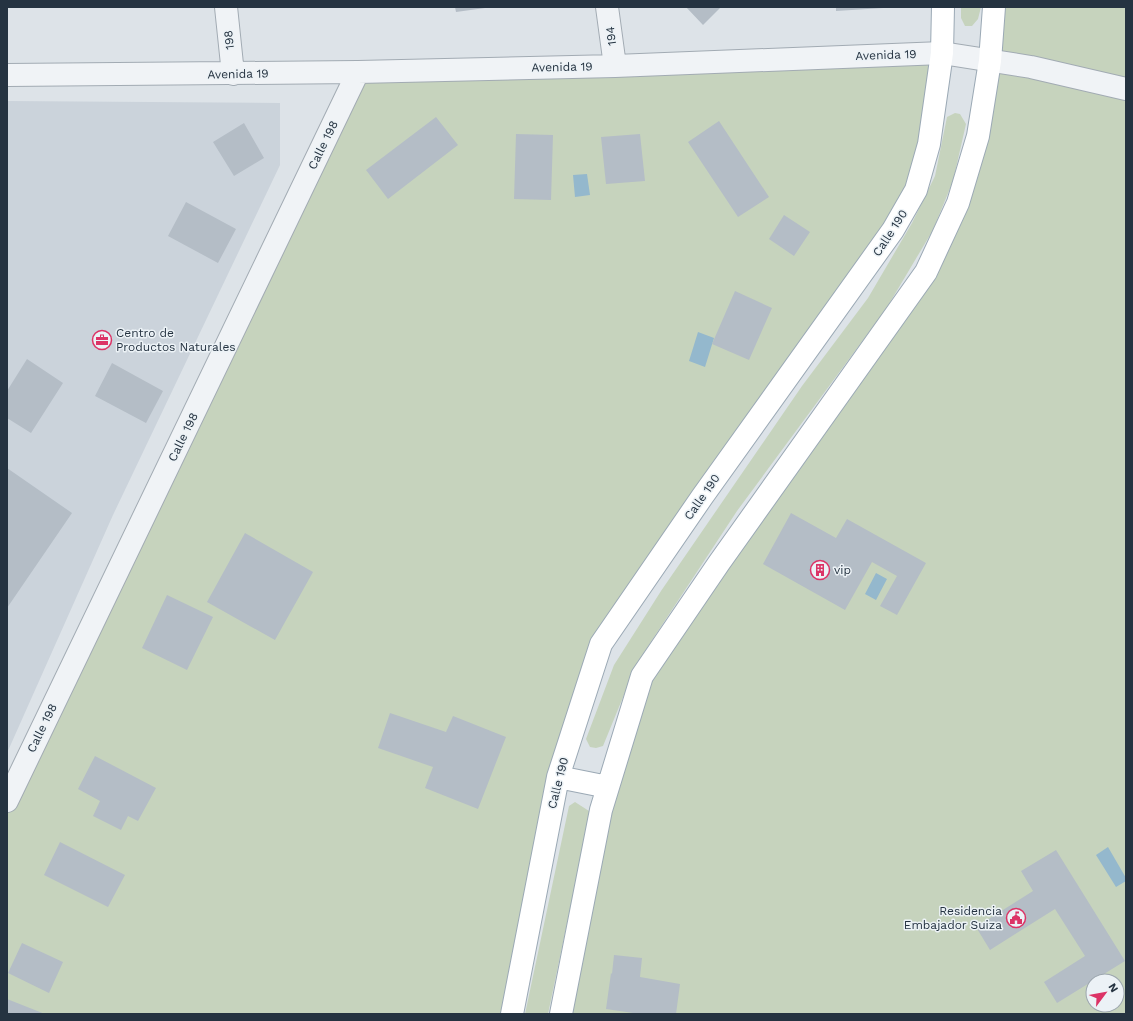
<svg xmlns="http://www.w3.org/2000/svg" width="1133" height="1021" viewBox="0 0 1133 1021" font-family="'Work Sans',sans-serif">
<rect width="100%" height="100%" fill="#dde3e8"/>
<path fill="#cbd3db" d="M 7,101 L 280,103 L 280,165 L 113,515 L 7,753 Z"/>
<path fill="#c6d3bd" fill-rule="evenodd" d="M 961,7 L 981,7 L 978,19 L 972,26 L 965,26 L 961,18 Z
M 994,7 L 1126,7 L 1126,1014 L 561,1014 L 642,676 L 926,272 L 958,203 ZM 1093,981 L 1117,981 L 1117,1005 L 1093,1005 Z
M 942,53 L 916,190 L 601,644 L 510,1014 L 7,1014 L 7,801 L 358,72 Z
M 955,113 L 960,114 L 966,124 L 953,181 L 933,230 L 886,309 L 737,511 L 637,663 L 603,746 L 596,748 L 590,747 L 586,739 L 614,665 L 661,591 L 802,386 L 868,298 L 912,223 L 935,176 L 947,117 Z
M 575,802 L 589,811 L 588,823 L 548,1014 L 525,1014 L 569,806 Z"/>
<path fill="#94b8cd" d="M 587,174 L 590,195 L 575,197 L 573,175 Z
M 698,332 L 714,338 L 705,367 L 689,361 Z
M 876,573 L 887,579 L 876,600 L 865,594 Z
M 1108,847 L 1126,878 L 1126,881 L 1116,887 L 1096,855 Z"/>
<path fill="#b4bdc6" d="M 455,7 L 485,7 L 485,8 L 456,12 Z
M 686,7 L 721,7 L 703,25 Z
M 836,7 L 883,7 L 883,8 L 836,11 Z
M 436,117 L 458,145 L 388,199 L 366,170 Z
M 719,121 L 769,197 L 738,217 L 688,142 Z
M 244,123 L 264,158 L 234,176 L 213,142 Z
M 516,134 L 553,135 L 551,200 L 514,199 Z
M 640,134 L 645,181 L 606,184 L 601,137 Z
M 186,202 L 236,229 L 218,263 L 168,236 Z
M 784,215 L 810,232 L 794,256 L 769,239 Z
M 735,291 L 772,308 L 749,360 L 712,344 Z
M 27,359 L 63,383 L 31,433 L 7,418 L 7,391 Z
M 112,363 L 163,391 L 146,423 L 95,396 Z
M 7,468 L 72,513 L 7,608 Z
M 791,513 L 836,538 L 847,519 L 926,563 L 897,615 L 880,606 L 897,576 L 872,562 L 845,610 L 763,564 Z
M 245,533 L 313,572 L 275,640 L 207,602 Z
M 167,595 L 213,617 L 187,670 L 142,648 Z
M 390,713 L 446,732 L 453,716 L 506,737 L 478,809 L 425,788 L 433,767 L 378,748 Z
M 95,756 L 156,788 L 138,821 L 128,816 L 121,830 L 93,816 L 100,801 L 78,789 Z
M 60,842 L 125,875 L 108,907 L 44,875 Z
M 1056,850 L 1125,961 L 1057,1003 L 1044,982 L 1085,956 L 1055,909 L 990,950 L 976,927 L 1033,891 L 1021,871 Z
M 22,943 L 63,962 L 49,993 L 8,973 Z
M 614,955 L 642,958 L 640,977 L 680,984 L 676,1014 L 640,1014 L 606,1009 L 611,973 L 612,974 Z
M 7,999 L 45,1014 L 7,1014 Z"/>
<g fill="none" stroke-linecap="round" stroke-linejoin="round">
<defs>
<path id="minor" d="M 226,7 L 233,74
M 607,7 L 615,66
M 7,75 L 358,72 L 615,66 L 942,53 L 1031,67 L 1126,89
M 7,801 L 358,72"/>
<path id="major" d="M 558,777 L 608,787
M 512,1014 L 558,777 L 601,644 L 702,497 L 893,230 L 916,190 L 929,144 L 942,53 L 943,7
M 561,1014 L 601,810 L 642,676 L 719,563 L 926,272 L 958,203 L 978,136 L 990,61 L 994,7"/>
</defs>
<use href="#minor" stroke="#a2abb3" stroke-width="24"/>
<use href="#major" stroke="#9ba9b5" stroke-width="24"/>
<use href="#minor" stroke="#f0f3f6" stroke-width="22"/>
<use href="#major" stroke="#fff" stroke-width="22"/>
</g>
<defs>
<symbol id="office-ring" viewBox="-11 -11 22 22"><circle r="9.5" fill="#ecf2f6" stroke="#dc3366" stroke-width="1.5"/><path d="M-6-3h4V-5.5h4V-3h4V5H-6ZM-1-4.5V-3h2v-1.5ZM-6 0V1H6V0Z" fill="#dc3366"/></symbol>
<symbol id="building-ring" viewBox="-11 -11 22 22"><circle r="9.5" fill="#ecf2f6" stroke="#dc3366" stroke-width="1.5"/><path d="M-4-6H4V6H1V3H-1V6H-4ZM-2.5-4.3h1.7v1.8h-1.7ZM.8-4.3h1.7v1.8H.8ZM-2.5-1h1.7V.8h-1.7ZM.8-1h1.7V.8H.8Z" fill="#dc3366"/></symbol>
<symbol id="civic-ring" viewBox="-11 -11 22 22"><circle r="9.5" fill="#ecf2f6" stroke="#dc3366" stroke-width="1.5"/><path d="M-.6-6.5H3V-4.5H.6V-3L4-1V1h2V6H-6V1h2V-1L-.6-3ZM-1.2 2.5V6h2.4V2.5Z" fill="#dc3366"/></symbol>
</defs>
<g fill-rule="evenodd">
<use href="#office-ring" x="91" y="329" width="22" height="22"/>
<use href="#building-ring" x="809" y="559" width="22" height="22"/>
<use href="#civic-ring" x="1005" y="907" width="22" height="22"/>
</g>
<g text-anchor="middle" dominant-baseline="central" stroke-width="3" stroke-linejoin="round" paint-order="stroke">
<g font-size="12" fill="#253341" stroke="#ecf2f6">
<text transform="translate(611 36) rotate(-97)">194</text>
<text transform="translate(229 40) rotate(-96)">198</text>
<text transform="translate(886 55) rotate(-2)">Avenida 19</text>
<text transform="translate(562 67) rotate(-1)">Avenida 19</text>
<text transform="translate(238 74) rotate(-1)">Avenida 19</text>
<text transform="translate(323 145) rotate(-64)">Calle 198</text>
<text transform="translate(890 233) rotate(-57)">Calle 190</text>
<text transform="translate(183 437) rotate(-64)">Calle 198</text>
<text transform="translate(702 497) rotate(-55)">Calle 190</text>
<text transform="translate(42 728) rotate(-64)">Calle 198</text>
<text transform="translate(558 783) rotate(-76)">Calle 190</text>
</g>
<g font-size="12" fill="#253341" stroke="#ecf2f6" text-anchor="start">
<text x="116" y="333">Centro de<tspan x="116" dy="14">Productos Naturales</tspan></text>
<text x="834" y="570">vip</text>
<text x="1002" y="911" text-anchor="end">Residencia<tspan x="1002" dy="14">Embajador Suiza</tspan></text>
</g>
</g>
<rect width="1133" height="1021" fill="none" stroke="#253341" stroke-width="16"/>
<g transform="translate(1105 993) rotate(58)"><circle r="19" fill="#ecf2f6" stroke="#9ca6ae"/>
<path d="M0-3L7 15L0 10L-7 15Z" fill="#dc3366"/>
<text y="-6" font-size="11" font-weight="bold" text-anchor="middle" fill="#253341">N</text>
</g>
</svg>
